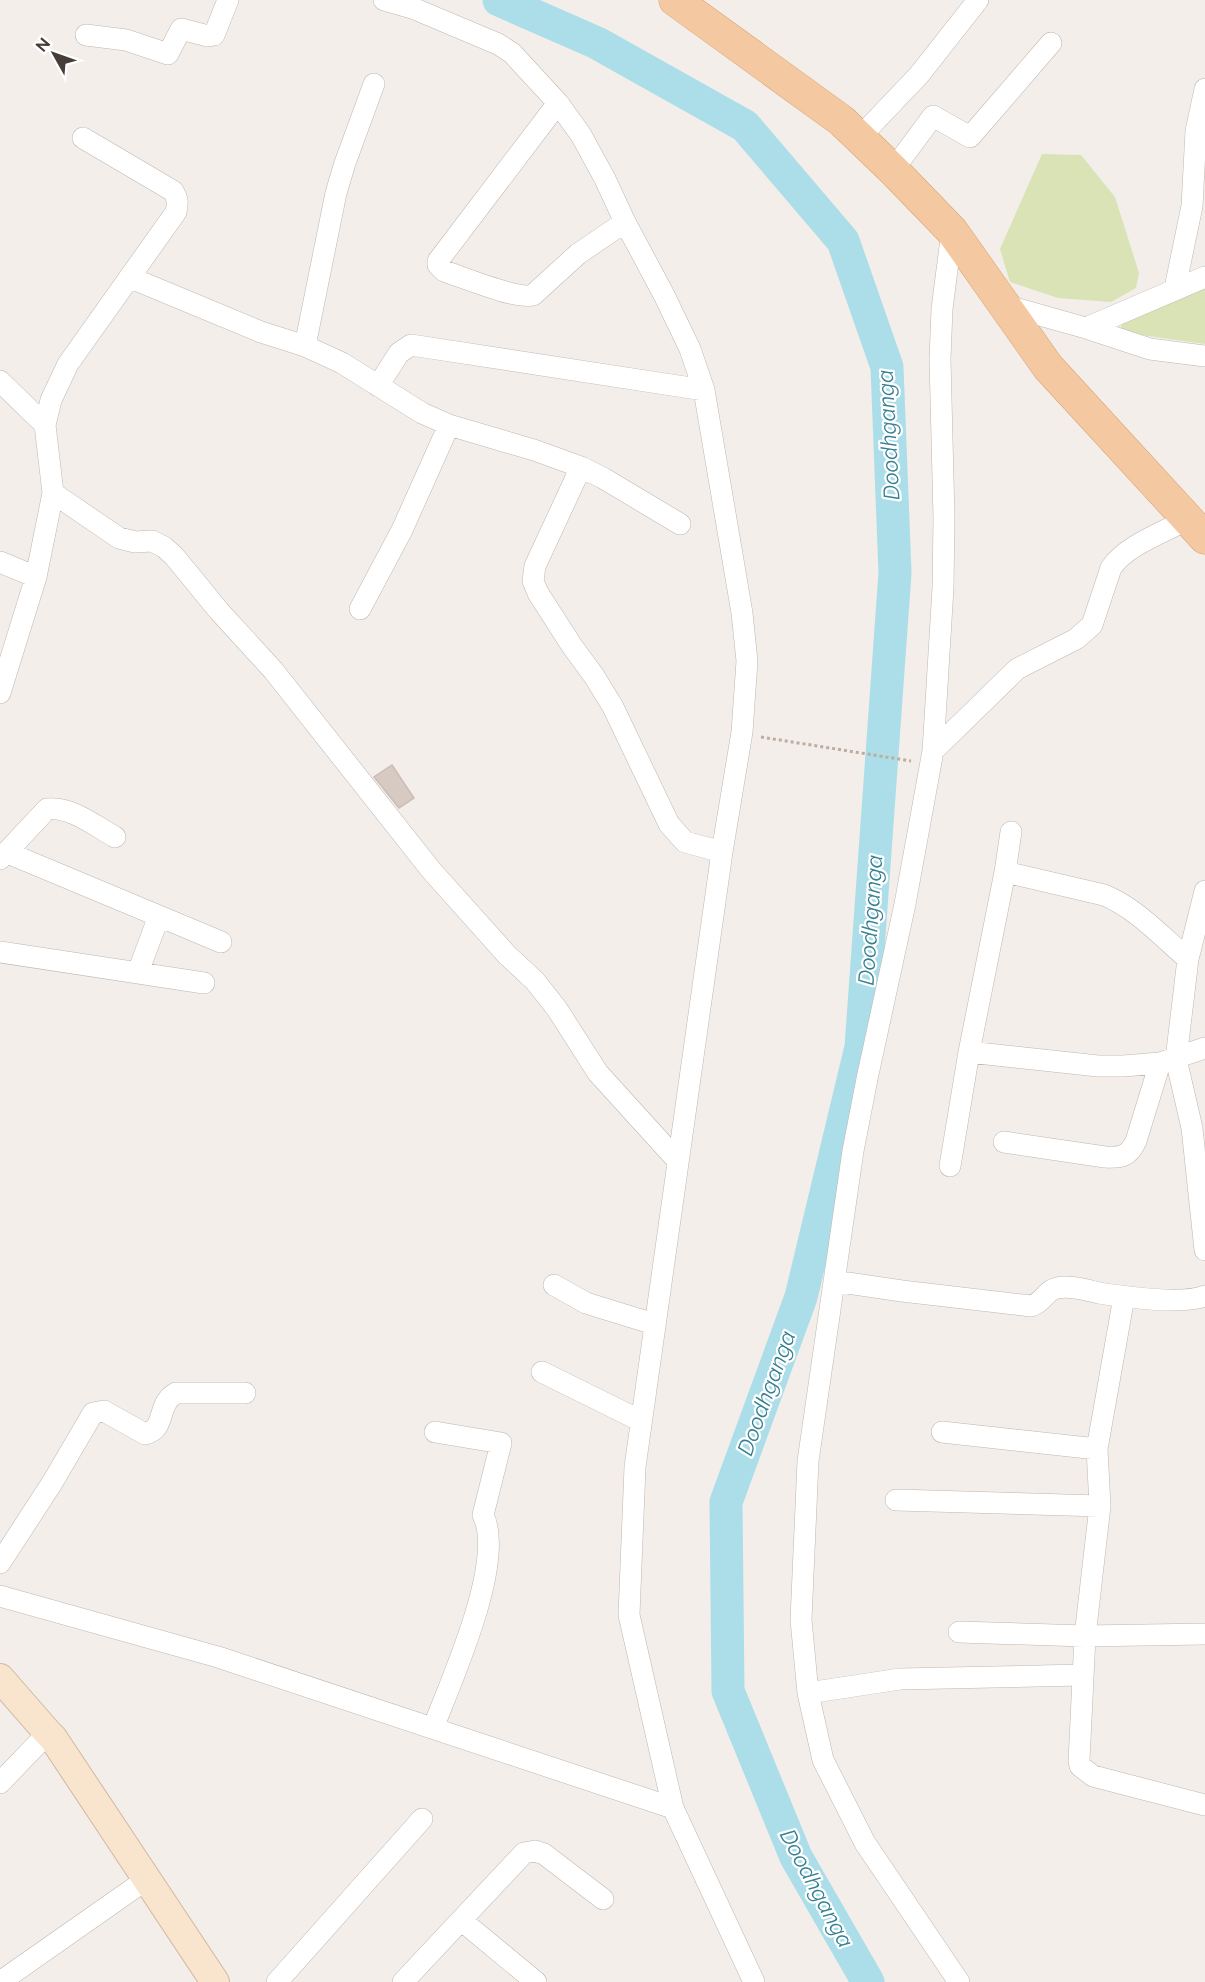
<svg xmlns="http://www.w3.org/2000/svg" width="1205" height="1982" viewBox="0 0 1205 1982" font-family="Raleway,sans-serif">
<rect width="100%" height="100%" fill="#f3eee9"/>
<path fill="#d9e3b6" d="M 1042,154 L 1081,155 L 1115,197 L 1139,273 L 1136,288 L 1111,302 L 1058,298 L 1010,282 L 1000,249 Z
M 1205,282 L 1205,344 L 1120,332 L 1123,318 Z"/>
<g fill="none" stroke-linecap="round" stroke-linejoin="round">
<path stroke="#acdee9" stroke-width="33" d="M 499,0 L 597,43 L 745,126 L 843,241 L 887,367 L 895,573 L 861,1047 L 801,1297 L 726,1502 L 728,1691 L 796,1857 L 868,1982"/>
</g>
<path fill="#d6cac3" stroke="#cdbdb4" stroke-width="1.5" d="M 392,765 L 414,798 L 399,808 L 374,777 Z"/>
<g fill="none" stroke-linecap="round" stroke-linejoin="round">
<defs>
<path id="street" d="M 384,0 L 415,9 L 498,44 L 512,53 L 558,103 L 581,135 L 605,179 L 625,222 L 664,295 L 690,349 L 704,390 L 742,613 L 747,661 L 742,732 L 722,852 L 635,1467 L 629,1615 L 673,1808
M 86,35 L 126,40 L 168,54 L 181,29 L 208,36 L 214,35 L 228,0
M 558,103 L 438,261 L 438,265 L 444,271 C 462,277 518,300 533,295 L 578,254 L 625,222
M 859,138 L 919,75 L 978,0
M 893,170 L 933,116 L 970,137 L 1051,43
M 952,231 L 942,309 L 940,359 L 944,518 L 943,588 L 933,751 L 905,904 L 867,1079 L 853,1151 L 808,1461 L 801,1620 L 808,1693 L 823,1760 L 865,1843 L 959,1982
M 131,278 L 261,332 L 305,346 L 342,363 L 422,413 L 449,425 L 534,450 L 581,467 L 603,478 L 680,524
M 1175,288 L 1192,206 L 1196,131 L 1205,89
M 1004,305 L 1086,328 L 1150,349 L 1205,356
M 1086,328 L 1205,277
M 305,346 L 336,193 L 345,163 L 374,84
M 0,381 L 45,425
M 378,386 L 399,353 L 411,345 L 704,390
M 581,467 L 535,566 L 533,581 L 538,593 L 572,646 L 594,676 L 613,707 L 669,824 L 685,842 L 722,852
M 53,493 L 119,538 L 135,542 L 152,541 L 164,547 L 174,556 L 219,611 L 273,670 L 431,870 L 507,955 L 535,981 L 557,1009 L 598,1073 L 677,1160
M 0,562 L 36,577
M 360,609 L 402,530 L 449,425
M 0,693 L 36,577 L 53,493 L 45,425 L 51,400 L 68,364 L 176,212 C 178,203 178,199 173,191 L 83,138
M 933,751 L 1017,669 L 1076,639 L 1092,625 L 1111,568 C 1125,546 1164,532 1188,519
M 8,853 L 221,942
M 0,859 L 47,809 C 71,806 95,826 115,837
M 1005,872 L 1104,895 C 1136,908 1162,937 1188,959
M 1205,891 L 1188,959 L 1176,1059 L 1192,1128 L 1205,1250
M 0,952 L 204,983
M 138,972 L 159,916
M 969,1052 L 1098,1066 L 1123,1066 L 1160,1063 L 1205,1048
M 1004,1142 L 1105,1157 C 1122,1158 1129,1156 1136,1141 L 1160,1063
M 950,1166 L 969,1052 L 1005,872 L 1011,832
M 834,1281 L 902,1291 L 1031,1306 C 1043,1303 1046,1290 1057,1288 C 1070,1285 1086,1290 1099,1293 C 1125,1297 1181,1305 1205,1296
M 554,1285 L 586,1303 L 654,1324
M 1124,1297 L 1097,1449 L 1100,1506 L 1085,1636 L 1079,1761 L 1080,1766 L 1093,1776 L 1205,1805
M 542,1372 L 641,1421
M 942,1432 L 1097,1449
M 896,1500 L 1100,1506
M 0,1563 L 52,1483 L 93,1413 L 104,1411 L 145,1434 C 167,1429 156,1404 176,1393 L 245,1393
M 0,1596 L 218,1657 L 673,1808 L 754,1982
M 959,1632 L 1085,1636 L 1205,1634
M 808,1693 L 900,1679 L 1082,1675
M 433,1728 C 451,1681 506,1561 483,1515 L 501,1443 L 435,1432
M 0,1783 L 48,1733
M 461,1920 L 536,1982
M 0,1982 L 147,1879
M 277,1982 L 422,1819
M 403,1982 L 524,1853 L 535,1851 L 544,1854 L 603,1899"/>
<path id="secondary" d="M 0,1678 L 48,1733 L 53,1738 L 215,1982"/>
<path id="primary" d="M 675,0 L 842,121 L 893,170 L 952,231 L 1048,367 L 1205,538"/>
</defs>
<use href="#street" stroke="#c0b6b0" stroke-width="22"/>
<use href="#secondary" stroke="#d1b99f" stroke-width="30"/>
<use href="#primary" stroke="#d8a272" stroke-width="33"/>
<path stroke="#beac9f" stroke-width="3" stroke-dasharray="3 3" stroke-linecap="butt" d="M 761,737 L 911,761"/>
<use href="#street" stroke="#fff" stroke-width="21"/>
<use href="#secondary" stroke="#f9e4cd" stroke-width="28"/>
<use href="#primary" stroke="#f4c9a1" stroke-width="32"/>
</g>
<g text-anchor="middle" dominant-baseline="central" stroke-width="4.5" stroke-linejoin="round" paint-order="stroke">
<g font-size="22" font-style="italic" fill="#368090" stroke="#fff">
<text transform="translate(888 435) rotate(-93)">Doodhganga</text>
<text transform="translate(870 920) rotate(-86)">Doodhganga</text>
<text transform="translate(766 1393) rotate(-70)">Doodhganga</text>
<text transform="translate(817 1888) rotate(62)">Doodhganga</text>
</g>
</g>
<g transform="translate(54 54) rotate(310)" stroke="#ffffff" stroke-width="4.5" paint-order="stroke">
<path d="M0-4.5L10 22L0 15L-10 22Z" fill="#463d38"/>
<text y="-9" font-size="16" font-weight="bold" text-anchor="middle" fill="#463d38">N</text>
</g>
</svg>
